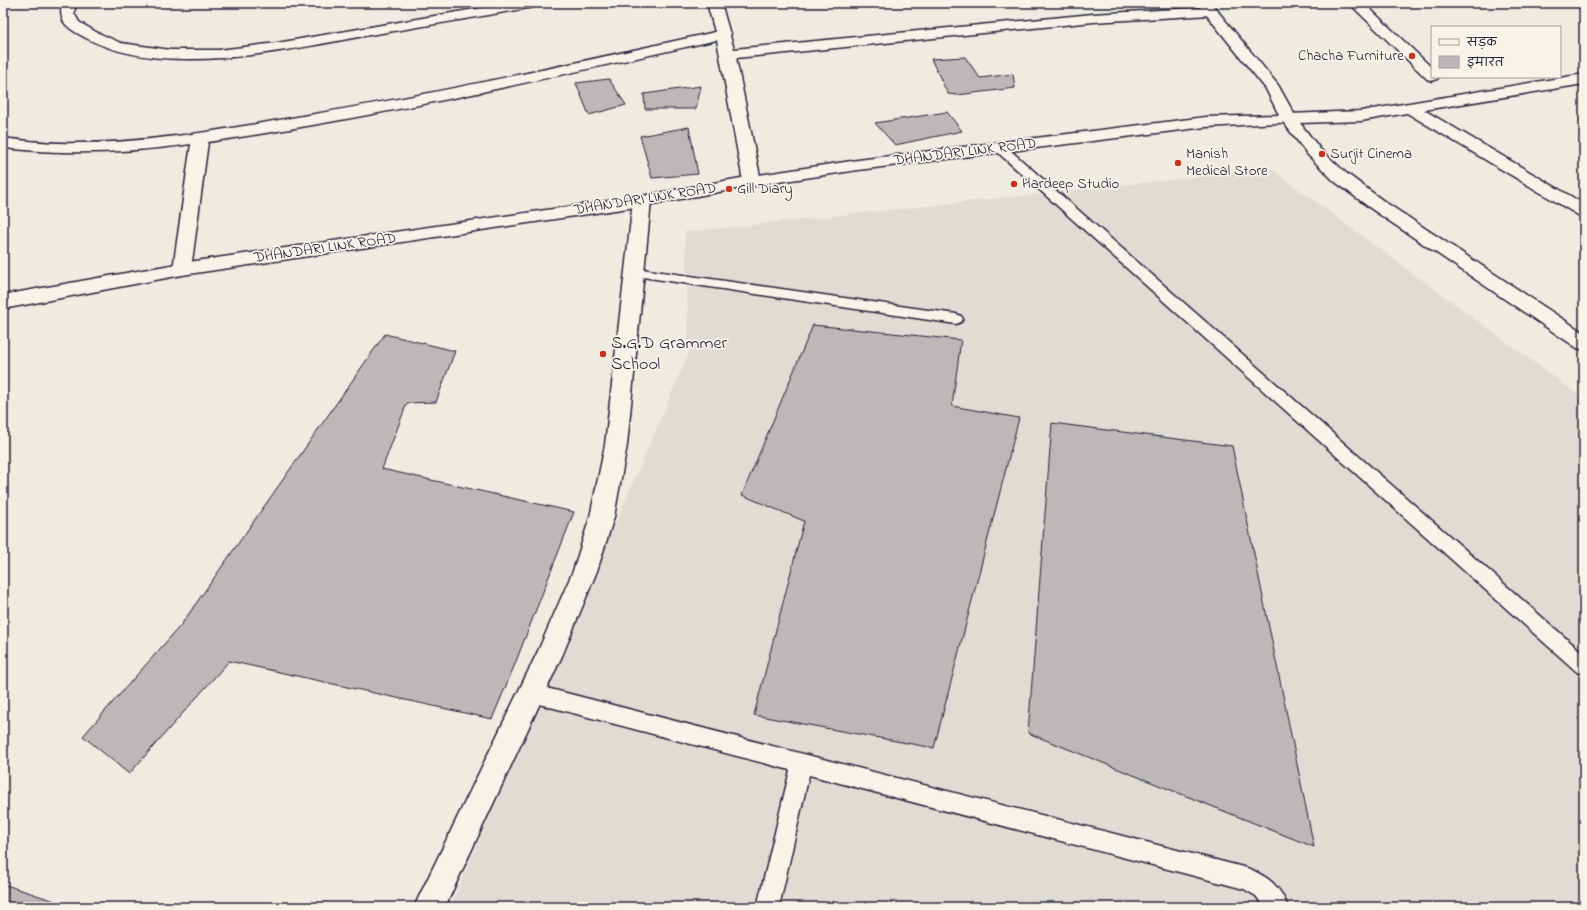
<svg xmlns="http://www.w3.org/2000/svg" width="1587" height="910" viewBox="0 0 1587 910" font-family="'Indie Flower','Playpen Sans Deva',sans-serif">
<rect width="100%" height="100%" fill="#eeebe1"/>
<filter id="ink" filterUnits="userSpaceOnUse"><feTurbulence type="fractalNoise" baseFrequency=".025" numOctaves="2"/><feDisplacementMap in="SourceGraphic" scale="8" xChannelSelector="R" yChannelSelector="G"/><feConvolveMatrix kernelMatrix="1 2 1 2 8 2 1 2 1" color-interpolation-filters="sRGB"/></filter>
<g filter="url(#ink)">
<path fill="#dfdcd4" d="M 1271,169 L 1584,399 L 1584,907 L 450,907 L 689,353 L 685,232 Z"/>
<path fill="#bbb8b7" stroke="#22223b" d="M 965,57 L 980,78 L 1013,74 L 1015,88 L 957,95 L 948,94 L 931,59 Z
M 609,79 L 626,105 L 589,115 L 576,83 Z
M 701,86 L 696,109 L 645,109 L 644,94 Z
M 947,112 L 962,131 L 895,145 L 875,123 Z
M 689,127 L 698,174 L 652,178 L 640,136 Z
M 813,325 L 961,340 L 952,406 L 1019,418 L 934,748 L 754,715 L 804,521 L 742,495 Z
M 385,334 L 455,351 L 436,402 L 407,403 L 382,469 L 574,512 L 513,669 L 492,719 L 229,661 L 129,774 L 83,736 L 181,625 Z
M 1052,423 L 1232,446 L 1314,847 L 1028,733 Z
M 3,884 L 73,907 L 3,907 Z"/>
<g fill="none" stroke-linecap="round" stroke-linejoin="round">
<defs>
<path id="lane" d="M 999,143 L 1003,144 L 1584,654 L 1584,675 L 1577,672 L 995,150 L 993,147 L 995,144 Z
M 634,268 L 956,314 L 961,316 L 963,319 L 961,322 L 956,324 L 629,275 L 627,272 L 629,269 Z
M 531,684 L 1247,868 C 1269,877 1279,885 1288,907 L 1264,907 L 1256,896 L 1244,889 L 809,775 L 779,907 L 757,907 L 790,770 L 531,702 L 524,699 L 521,693 L 524,687 Z"/>
<path id="street" d="M 62,3 L 76,3 L 74,13 L 79,22 L 96,32 L 121,43 L 171,50 L 218,50 L 277,43 L 510,3 L 541,3 L 539,6 L 534,7 C 477,17 420,27 364,36 C 281,51 161,79 84,37 C 68,28 58,23 62,3 Z
M 707,3 L 721,3 L 729,31 L 731,34 L 730,36 L 734,49 L 1093,14 L 1211,7 L 1216,8 L 1218,11 L 1216,14 L 1211,15 L 1093,22 L 736,58 L 761,181 L 758,185 L 752,186 L 746,185 L 743,181 L 717,40 C 548,78 379,117 208,142 L 191,269 L 189,273 L 182,275 L 175,273 L 173,269 L 191,144 C 128,153 66,155 3,148 L 3,138 C 27,141 51,144 75,143 C 154,143 232,128 309,115 C 445,92 580,62 715,32 Z
M 1349,3 L 1364,3 L 1432,68 L 1432,77 L 1439,77 L 1437,79 L 1432,81 L 1427,79 Z
M 1584,74 L 1584,84 L 1424,110 L 1584,204 L 1584,216 L 1578,215 L 1407,113 L 1361,121 L 1300,123 L 1320,149 L 1346,173 L 1385,202 L 1584,333 L 1584,350 L 1577,348 L 1373,210 L 1334,181 L 1308,155 L 1281,119 L 1283,116 L 1289,114 L 1361,111 Z
M 642,196 L 648,197 L 651,201 L 627,445 L 614,517 L 597,571 L 562,656 L 445,907 L 414,907 L 538,651 L 573,571 L 590,517 L 605,445 L 633,201 L 636,197 Z"/>
<path id="secondary" d="M 1197,3 L 1211,3 L 1278,85 L 1297,119 L 1295,122 L 1206,127 L 858,170 L 752,186 L 642,206 L 182,275 L 3,309 L 3,295 L 182,263 L 642,196 L 752,176 L 858,160 L 1206,117 L 1279,115 L 1266,89 Z"/>
</defs>
<use href="#lane" stroke="#22223b" stroke-width="3"/>
<use href="#street" stroke="#22223b" stroke-width="3"/>
<use href="#secondary" stroke="#22223b" stroke-width="3"/>
<use href="#lane" fill="#f7f3e8" fill-rule="evenodd"/>
<use href="#street" fill="#f7f3e8" fill-rule="evenodd"/>
<use href="#secondary" fill="#f7f3e8" fill-rule="evenodd"/>
</g>
</g>
<g fill="#c8321e" stroke="#f7f3e8" stroke-width="1.5">
<circle cx="1412" cy="56" r="4"/>
<circle cx="1322" cy="154" r="4"/>
<circle cx="1178" cy="163" r="4"/>
<circle cx="1014" cy="184" r="4"/>
<circle cx="729" cy="189" r="4"/>
<circle cx="603" cy="354" r="4"/>
</g>
<g text-anchor="middle" dominant-baseline="central" stroke-width="3.5" stroke-linejoin="round" paint-order="stroke">
<g font-size="15" fill="#22223b" stroke="#f7f3e8" text-anchor="start">
<text x="1404" y="56" text-anchor="end">Chacha Furniture</text>
<text x="1186" y="154">Manish<tspan x="1186" dy="17">Medical Store</tspan></text>
<text x="1330" y="154">Surjit Cinema</text>
<text x="1022" y="184">Hardeep Studio</text>
<text x="737" y="189">Gill Diary</text>
</g>
<g font-size="15" fill="#22223b" stroke="#f7f3e8">
<text transform="translate(965 152) rotate(-7)">DHANDARI LINK ROAD</text>
<text transform="translate(645 199) rotate(-9)">DHANDARI LINK ROAD</text>
<text transform="translate(325 248) rotate(-8)">DHANDARI LINK ROAD</text>
</g>
<g font-size="18" fill="#22223b" stroke="#f7f3e8" text-anchor="start">
<text x="611" y="344">S.G.D Grammer<tspan x="611" dy="21">School</tspan></text>
</g>
</g>
<rect width="1587" height="910" fill="none" stroke="#f7f3e8" stroke-width="16"/>
<rect x="8" y="8" width="1571" height="894" fill="none" stroke="#22223b" stroke-width="1.5" filter="url(#ink)"/>
<rect x="1431" y="26" width="130" height="52" fill="#f7f3e8" stroke="#a29fa3"/>
<rect x="1439" y="39" width="20" height="6" fill="#f7f3e8" stroke="#a29fa3"/>
<text x="1467" y="46" font-size="12" fill="#22223b">सड़क</text>
<rect x="1439" y="56" width="20" height="12" fill="#bbb8b7" stroke="#a29fa3"/>
<text x="1467" y="66" font-size="12" fill="#22223b">इमारत</text>
</svg>
